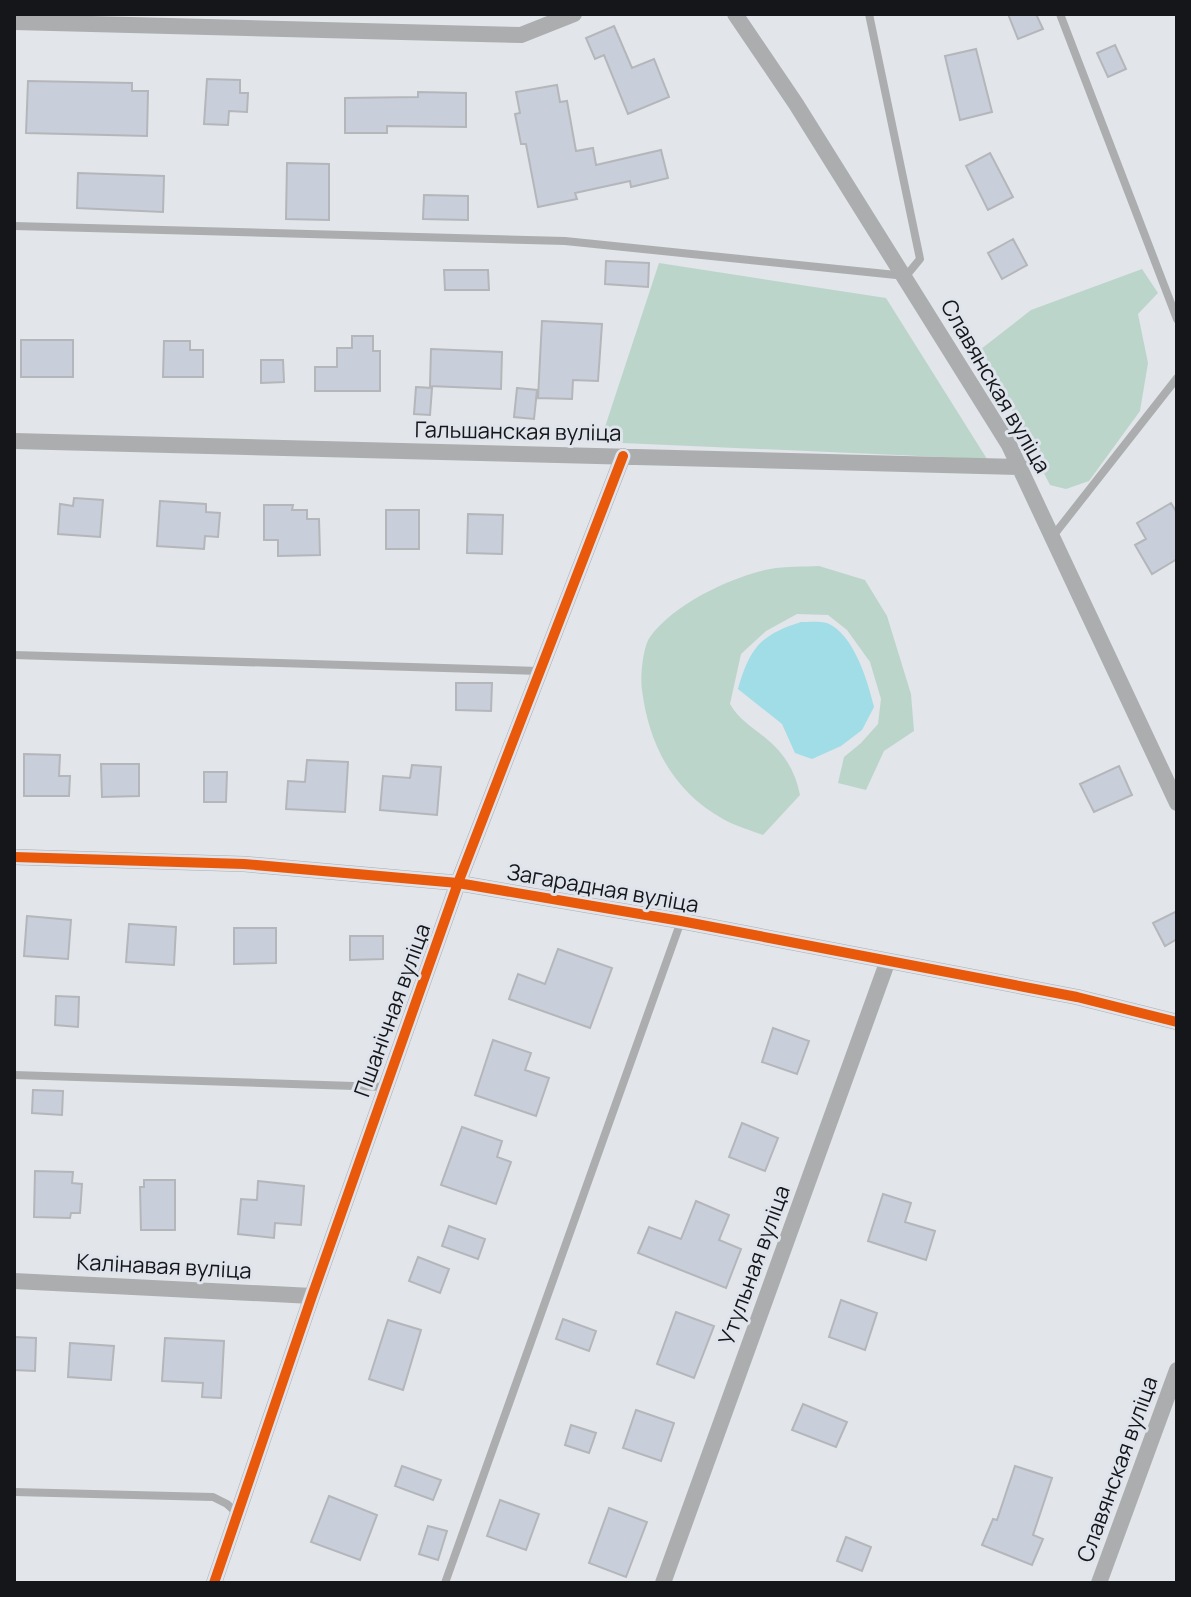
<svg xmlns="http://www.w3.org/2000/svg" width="1191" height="1597" viewBox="0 0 1191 1597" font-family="Manrope,sans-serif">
<rect width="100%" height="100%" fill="#e2e5e9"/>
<path fill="#bcd5ca" d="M 659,263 L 886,298 L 987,459 L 600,442 Z
M 1142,269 L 1158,293 L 1138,314 L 1148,363 L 1140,411 L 1089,481 L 1066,489 L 1050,485 L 981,349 L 1031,310 Z
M 819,566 L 865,580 L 887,616 L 911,694 L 914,731 L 884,751 L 866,790 L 838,783 L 844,757 L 861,743 L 878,724 L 881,699 L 870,662 L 847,630 L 828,615 L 797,614 L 766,631 L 741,654 L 730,704 C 740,721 754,728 768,740 C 785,754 796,773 800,795 L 763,835 C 750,830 735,826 723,819 C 673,791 649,745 642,690 C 640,678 643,646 650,637 C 674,604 731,577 770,569 C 786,566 803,567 819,566 Z"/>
<path fill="#a0dde7" d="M 801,622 C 808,622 820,621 827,623 C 854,634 868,682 874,707 L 862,730 L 841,746 L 812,759 L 795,753 L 782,724 L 738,689 C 750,648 760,635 801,622 Z"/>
<path fill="#c8cfdb" stroke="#b4b6ba" stroke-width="2" d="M 1008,14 L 1036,14 L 1043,29 L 1018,39 Z
M 614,26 L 632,68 L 654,59 L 669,97 L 628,114 L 604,55 L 595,59 L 586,38 Z
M 1115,45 L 1126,69 L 1108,77 L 1097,53 Z
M 976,49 L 992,112 L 960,120 L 945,56 Z
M 207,79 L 240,80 L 240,93 L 248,93 L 247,112 L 229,111 L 228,125 L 204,124 Z
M 28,81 L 132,83 L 132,91 L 148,91 L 147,136 L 26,133 Z
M 557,85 L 560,102 L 567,101 L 576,151 L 593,148 L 596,165 L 661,150 L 668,178 L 631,187 L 630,181 L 575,193 L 577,199 L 538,207 L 526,144 L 521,144 L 515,114 L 520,113 L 516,92 Z
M 418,92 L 466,93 L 466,127 L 387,126 L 387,133 L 345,133 L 345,98 L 418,97 Z
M 990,153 L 1013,197 L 988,210 L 966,166 Z
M 287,163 L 329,164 L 329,220 L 286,219 Z
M 78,173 L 164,176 L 163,212 L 77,208 Z
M 424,195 L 468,196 L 468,220 L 423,219 Z
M 1013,239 L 1027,265 L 1002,279 L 988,253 Z
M 606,261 L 649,263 L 648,287 L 605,284 Z
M 444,270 L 488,270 L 489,290 L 445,290 Z
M 542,321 L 602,324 L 598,381 L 573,380 L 572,399 L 538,398 Z
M 352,336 L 373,336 L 373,351 L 380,351 L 380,391 L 315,391 L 315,367 L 337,367 L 337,348 L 352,348 Z
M 21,340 L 73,340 L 73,377 L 21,377 Z
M 164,341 L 190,341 L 190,350 L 203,350 L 203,377 L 163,377 Z
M 431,349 L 502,352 L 501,389 L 430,386 Z
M 261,360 L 283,360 L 284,382 L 261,383 Z
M 416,387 L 432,388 L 430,415 L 414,414 Z
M 517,388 L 537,390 L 534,419 L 514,417 Z
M 74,498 L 103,500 L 100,537 L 58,534 L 60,504 L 73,506 Z
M 160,501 L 206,504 L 206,512 L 220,513 L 218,537 L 205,536 L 204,549 L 157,546 Z
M 1171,503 L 1177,513 L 1177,559 L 1152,574 L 1135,545 L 1146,539 L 1137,523 Z
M 264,505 L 293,505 L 292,510 L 307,510 L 307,519 L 319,519 L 320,555 L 278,556 L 278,540 L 264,540 Z
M 386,510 L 419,510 L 419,549 L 386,549 Z
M 468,514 L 503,515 L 502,554 L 467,553 Z
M 456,683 L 492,683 L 491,711 L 456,710 Z
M 24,754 L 60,755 L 59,776 L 70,776 L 69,796 L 24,796 Z
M 307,760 L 348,762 L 345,812 L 286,809 L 288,781 L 305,782 Z
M 101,764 L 139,764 L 139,796 L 102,797 Z
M 412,765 L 441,767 L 437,815 L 380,810 L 383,776 L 410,778 Z
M 1119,766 L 1132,795 L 1094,812 L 1080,784 Z
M 204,772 L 227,772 L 226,802 L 204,802 Z
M 1177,911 L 1177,939 L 1165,946 L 1153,923 Z
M 27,916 L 71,920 L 68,959 L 24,956 Z
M 129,924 L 176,927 L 174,965 L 126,962 Z
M 234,928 L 276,928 L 276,963 L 234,964 Z
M 350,936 L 383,936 L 383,959 L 350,960 Z
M 558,949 L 612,968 L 590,1028 L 509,999 L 518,974 L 545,984 Z
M 56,996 L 79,997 L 78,1027 L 55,1025 Z
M 773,1028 L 809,1041 L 797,1074 L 762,1062 Z
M 493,1040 L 531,1053 L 525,1070 L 549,1078 L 536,1116 L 475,1095 Z
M 33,1090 L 63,1091 L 62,1115 L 32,1113 Z
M 742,1123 L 778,1138 L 765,1171 L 729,1157 Z
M 462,1127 L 502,1141 L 497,1157 L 511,1162 L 496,1204 L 441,1185 Z
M 35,1171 L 73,1172 L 72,1183 L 82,1184 L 80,1213 L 71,1213 L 70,1218 L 34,1217 Z
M 144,1180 L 175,1180 L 175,1230 L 141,1230 L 140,1187 L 144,1187 Z
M 258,1181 L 304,1186 L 301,1225 L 275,1223 L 274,1238 L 238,1234 L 241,1199 L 257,1200 Z
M 883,1194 L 911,1203 L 905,1222 L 935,1231 L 926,1260 L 868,1241 Z
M 696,1201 L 729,1215 L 719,1240 L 741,1249 L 726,1288 L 638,1253 L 649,1227 L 681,1239 Z
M 449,1226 L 485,1239 L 478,1259 L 442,1246 Z
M 418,1257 L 449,1269 L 440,1293 L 409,1281 Z
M 841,1300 L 877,1313 L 865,1350 L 829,1337 Z
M 676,1312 L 714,1326 L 694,1378 L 657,1364 Z
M 563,1319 L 596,1331 L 589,1351 L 556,1339 Z
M 388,1320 L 421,1330 L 403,1390 L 369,1379 Z
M 14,1337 L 36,1338 L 35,1371 L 14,1370 Z
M 165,1338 L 224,1341 L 221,1398 L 202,1397 L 203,1383 L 162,1381 Z
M 70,1343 L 114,1346 L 111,1380 L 68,1377 Z
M 803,1404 L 847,1422 L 836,1447 L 792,1430 Z
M 636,1410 L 674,1423 L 661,1461 L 623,1448 Z
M 571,1425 L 596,1433 L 589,1453 L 565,1445 Z
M 402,1466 L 441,1480 L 433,1500 L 395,1486 Z
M 1015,1466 L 1052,1478 L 1033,1535 L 1043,1539 L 1032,1565 L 982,1545 L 993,1519 L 997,1520 Z
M 329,1496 L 377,1515 L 360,1560 L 311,1542 Z
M 500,1500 L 539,1514 L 526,1550 L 487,1536 Z
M 609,1508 L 647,1522 L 626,1577 L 589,1563 Z
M 428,1526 L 447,1531 L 438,1560 L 419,1554 Z
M 846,1537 L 871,1547 L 862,1571 L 837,1561 Z"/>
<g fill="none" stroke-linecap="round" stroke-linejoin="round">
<path stroke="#acadae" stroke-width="8" d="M 1060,14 L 1177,319
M 14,226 L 565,241 L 906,276 L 920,259 L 869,14
M 1053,536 L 1177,378
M 14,655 L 539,671
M 14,1075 L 385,1087
M 14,1492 L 213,1497 L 227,1504 L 238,1514
M 445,1583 L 681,921"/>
<path stroke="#acadae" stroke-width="16" d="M 735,14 L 796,104 L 1009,445 L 1177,803
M 14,22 L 521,35 L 574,14
M 14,441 L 1021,467
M 14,857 L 244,864 L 458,883 L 681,921 L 1077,997 L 1177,1022
M 14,1281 L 312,1296
M 214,1583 L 312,1296 L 458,883 L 623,456
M 663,1583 L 887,963
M 1099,1583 L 1177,1370"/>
<defs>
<path id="cycleway" d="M 14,857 L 244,864 L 458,883 L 681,921 L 1077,997 L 1177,1022
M 214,1583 L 312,1296 L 458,883 L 623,456"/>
</defs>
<use href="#cycleway" stroke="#dfe4ec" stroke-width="15"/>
<use href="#cycleway" stroke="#e8590c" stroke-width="10"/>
</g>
<g text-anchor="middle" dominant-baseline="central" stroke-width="6" stroke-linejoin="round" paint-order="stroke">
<g font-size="22" fill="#151619" stroke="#dfe4ec">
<text transform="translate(996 386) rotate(60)">Славянская вуліца</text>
<text transform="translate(518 431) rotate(1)">Гальшанская вуліца</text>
<text transform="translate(603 888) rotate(10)">Загарадная вуліца</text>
<text transform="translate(392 1010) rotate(-70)">Пшанічная вуліца</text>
<text transform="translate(754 1265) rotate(-70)">Утульная вуліца</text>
<text transform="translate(164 1266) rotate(3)">Калінавая вуліца</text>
<text transform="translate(1117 1469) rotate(-70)">Славянская вуліца</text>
</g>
</g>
<rect width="1191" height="1597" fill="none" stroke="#151619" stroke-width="32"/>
</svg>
